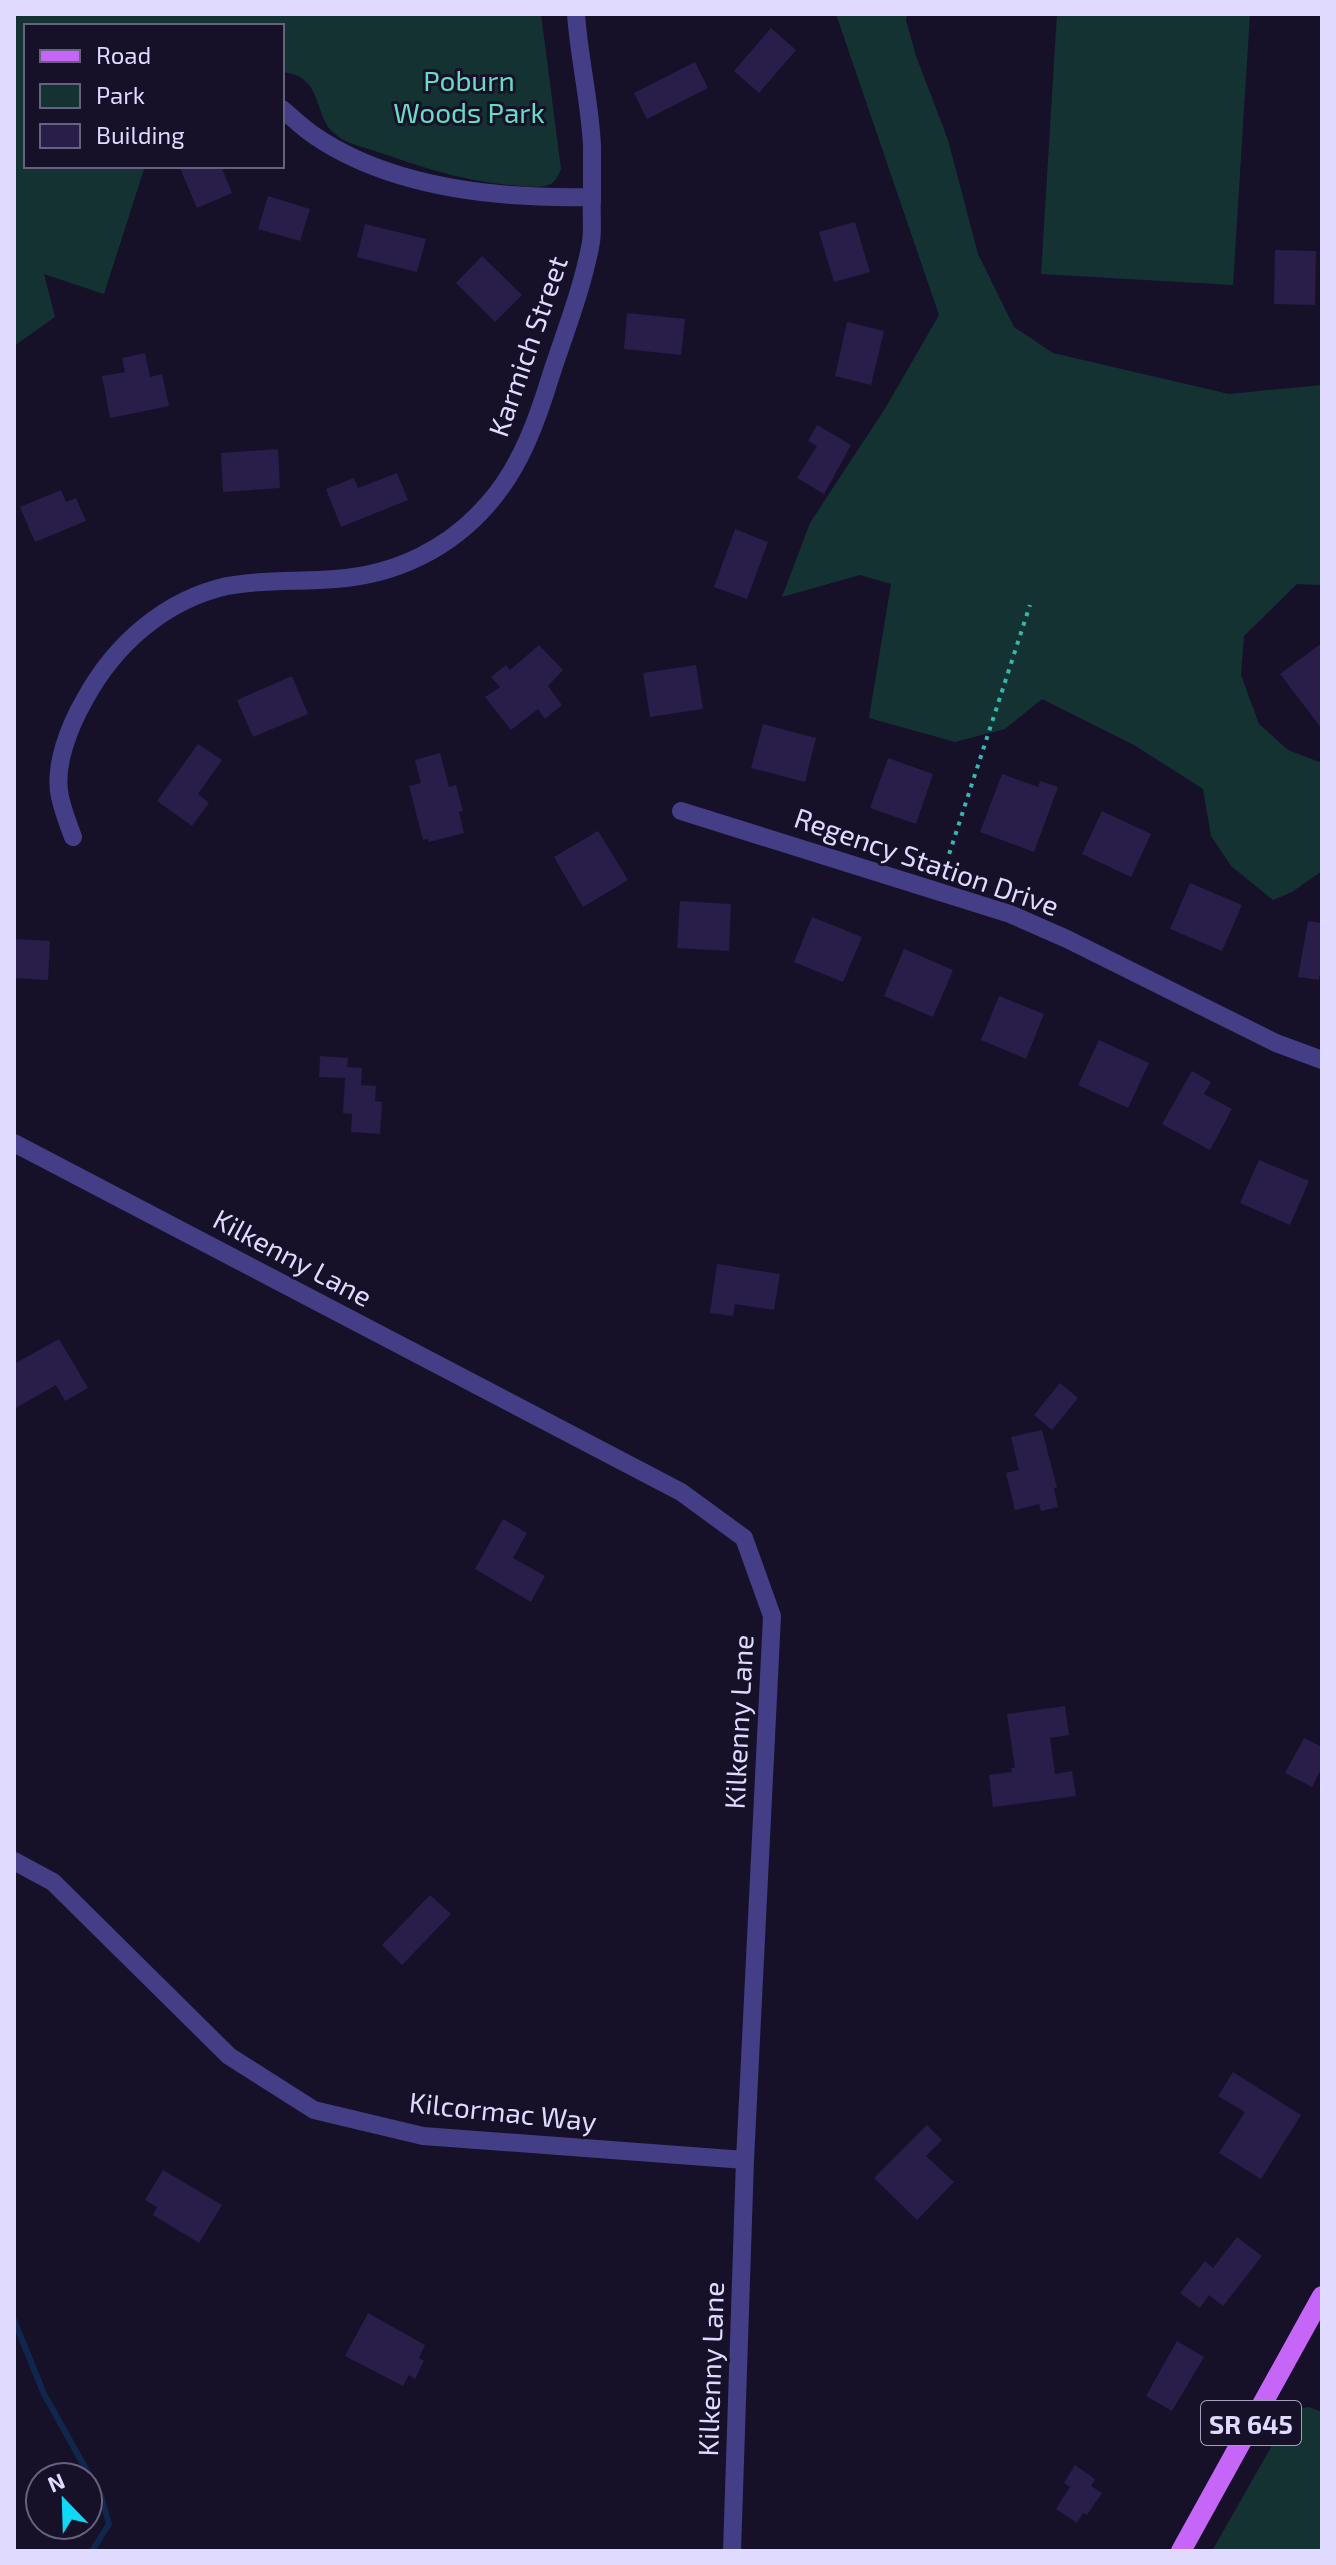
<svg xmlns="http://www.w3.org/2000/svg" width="1336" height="2565" viewBox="0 0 1336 2565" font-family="'Exo 2',sans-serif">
<rect width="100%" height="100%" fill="#161129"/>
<path fill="#153232" d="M 14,14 L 541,14 L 561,169 C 557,178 555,184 545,186 C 533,188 520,186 509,185 C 463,181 422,167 378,152 C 364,147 345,144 334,133 C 313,115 324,76 282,72 L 282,26 L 26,26 L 26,166 L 145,166 L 104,294 L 44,274 L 55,317 L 14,346 Z
M 836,14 L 907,14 L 906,20 L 916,56 L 948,140 L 978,254 L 1014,327 L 1053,353 L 1229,394 L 1322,385 L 1322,585 L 1297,584 L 1244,636 L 1241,675 L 1259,724 L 1288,750 L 1322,763 L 1322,871 L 1292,892 L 1273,900 L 1231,866 L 1211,836 L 1203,789 L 1134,745 L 1042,699 L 1005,729 L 955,742 L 869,718 L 891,584 L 860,575 L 782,597 L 810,523 L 886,407 L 939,315 Z
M 1057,14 L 1250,14 L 1233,285 L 1041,274 Z
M 1309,2407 L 1322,2412 L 1322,2551 L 1212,2551 L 1287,2419 L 1297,2409 Z"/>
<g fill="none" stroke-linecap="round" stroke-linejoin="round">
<path stroke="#11264d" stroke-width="6" d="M 14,2320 L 44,2394 L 101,2496 L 109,2524 L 92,2551"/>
</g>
<path fill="#281e49" d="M 771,28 L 796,50 L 759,93 L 734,71 Z
M 695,62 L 708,88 L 647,119 L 634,93 Z
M 179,166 L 221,166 L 232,193 L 197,208 Z
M 268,196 L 310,209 L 300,241 L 258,229 Z
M 855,222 L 870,272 L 834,282 L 819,232 Z
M 365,224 L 426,239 L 417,272 L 357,257 Z
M 1275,250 L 1316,251 L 1315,305 L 1274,304 Z
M 482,256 L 522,295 L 495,322 L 456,283 Z
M 627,313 L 685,319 L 681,355 L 624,349 Z
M 847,322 L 884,331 L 871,385 L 835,376 Z
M 145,353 L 150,377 L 162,374 L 169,406 L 110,418 L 102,376 L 125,372 L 122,358 Z
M 817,425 L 851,445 L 824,494 L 797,478 L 817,446 L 808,441 Z
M 278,449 L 280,488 L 223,492 L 221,453 Z
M 397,473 L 408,500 L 341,527 L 326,489 L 354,478 L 358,488 Z
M 61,490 L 66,502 L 76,498 L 86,521 L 35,542 L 20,507 Z
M 735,529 L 768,542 L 747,599 L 714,587 Z
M 1322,643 L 1322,729 L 1280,674 Z
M 539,645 L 563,670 L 548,686 L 562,705 L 545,719 L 538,709 L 511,730 L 485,697 L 500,687 L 491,677 L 506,665 L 510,670 Z
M 696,665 L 703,709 L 650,717 L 643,673 Z
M 292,676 L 308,714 L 253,737 L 237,700 Z
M 763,724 L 816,738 L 805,782 L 751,768 Z
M 198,744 L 222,760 L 198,794 L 209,803 L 192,826 L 157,801 Z
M 440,753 L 449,787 L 456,785 L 463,811 L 459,812 L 464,833 L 429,842 L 428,839 L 423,840 L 409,786 L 421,783 L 415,760 Z
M 888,758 L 933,774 L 916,824 L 870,808 Z
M 1002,774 L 1038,787 L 1040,781 L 1058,787 L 1034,852 L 980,832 Z
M 1102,811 L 1151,834 L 1131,877 L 1082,854 Z
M 598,831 L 628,880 L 583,907 L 554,857 Z
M 1190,883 L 1242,905 L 1222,951 L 1170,929 Z
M 680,901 L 731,904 L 729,951 L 677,948 Z
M 812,917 L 862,937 L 843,982 L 794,962 Z
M 1308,921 L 1322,923 L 1322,961 L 1319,980 L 1298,977 Z
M 14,939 L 50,941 L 48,980 L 14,978 Z
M 904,949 L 953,970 L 933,1017 L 884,996 Z
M 999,996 L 1044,1014 L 1026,1059 L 981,1040 Z
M 1099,1040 L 1149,1063 L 1128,1108 L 1078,1085 Z
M 320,1056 L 348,1058 L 347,1067 L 362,1068 L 361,1085 L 376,1086 L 375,1101 L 382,1102 L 380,1134 L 351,1132 L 352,1114 L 343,1113 L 345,1078 L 319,1077 Z
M 1192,1071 L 1211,1082 L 1204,1094 L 1232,1109 L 1210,1150 L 1162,1124 Z
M 1259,1160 L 1309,1181 L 1290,1225 L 1240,1203 Z
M 717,1264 L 780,1274 L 774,1310 L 735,1304 L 733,1316 L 710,1313 Z
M 59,1339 L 88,1388 L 65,1401 L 56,1385 L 14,1409 L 14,1364 Z
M 1060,1383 L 1078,1398 L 1052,1430 L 1034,1415 Z
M 1042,1430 L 1057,1488 L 1054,1488 L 1058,1507 L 1041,1511 L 1039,1504 L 1015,1510 L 1006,1473 L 1019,1470 L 1011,1437 Z
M 503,1519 L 527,1533 L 513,1558 L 545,1576 L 531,1602 L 475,1569 Z
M 1065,1706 L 1069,1735 L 1050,1738 L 1055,1774 L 1072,1771 L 1076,1796 L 993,1807 L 989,1775 L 1012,1772 L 1011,1768 L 1015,1768 L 1007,1714 Z
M 1304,1738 L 1322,1747 L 1322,1767 L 1312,1787 L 1285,1773 Z
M 430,1895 L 451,1914 L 402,1965 L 382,1945 Z
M 1233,2072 L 1301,2115 L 1261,2179 L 1219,2153 L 1245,2112 L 1218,2096 Z
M 927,2125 L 942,2140 L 926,2156 L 954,2182 L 917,2220 L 874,2178 Z
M 163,2170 L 222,2205 L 199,2243 L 153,2215 L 157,2207 L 145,2200 Z
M 1237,2237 L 1262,2256 L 1223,2306 L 1209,2295 L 1200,2308 L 1180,2293 L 1205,2261 L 1213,2268 Z
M 368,2313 L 425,2345 L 419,2358 L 424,2361 L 415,2379 L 409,2375 L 403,2386 L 345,2356 Z
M 1177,2341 L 1204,2357 L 1172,2411 L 1146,2396 Z
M 1075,2465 L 1095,2479 L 1091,2486 L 1102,2493 L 1087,2515 L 1083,2513 L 1077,2523 L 1056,2509 L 1070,2487 L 1064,2483 Z"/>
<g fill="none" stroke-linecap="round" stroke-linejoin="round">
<path stroke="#35b7b2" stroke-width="4" stroke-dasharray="4 6" stroke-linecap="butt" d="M 943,873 L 1030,605"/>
<path stroke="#433e85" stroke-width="18" d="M 282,109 C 293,118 303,128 315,136 C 393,189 500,199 592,197
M 681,811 L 1010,914 L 1067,939 L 1276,1043 L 1322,1060
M 73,837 C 68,824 63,810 60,797 C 53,766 70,725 85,699 C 115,644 165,600 227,586 C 262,579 300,582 335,579 C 395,575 449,549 488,504 C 520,468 537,421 551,375 C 565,332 583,287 591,242 C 593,229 591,214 592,200 C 592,182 592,164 592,146 C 590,102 579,58 576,14
M 14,1143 L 681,1492 L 744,1538 L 772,1616 L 745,2160 L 732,2551
M 14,1861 L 53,1882 L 229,2056 L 314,2110 L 423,2136 L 745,2160"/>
<path stroke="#c666f9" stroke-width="20" d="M 1181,2551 L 1322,2296"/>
</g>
<g text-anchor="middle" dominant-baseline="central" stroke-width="6" stroke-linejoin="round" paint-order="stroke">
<rect fill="#161129" stroke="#a39ebe" stroke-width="2" x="1201" y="2401" width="100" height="44" rx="6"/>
<g font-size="26" font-weight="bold" fill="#dfdafe">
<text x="1251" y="2423">SR 645</text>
</g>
<g font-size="28" fill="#68dcc2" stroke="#161129">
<text x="469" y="80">Poburn<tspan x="469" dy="32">Woods Park</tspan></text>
</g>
<g font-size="28" fill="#dfdafe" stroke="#161129">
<text transform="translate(527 346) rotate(-71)">Karmich Street</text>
<text transform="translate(927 861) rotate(19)">Regency Station Drive</text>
<text transform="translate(293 1257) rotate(28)">Kilkenny Lane</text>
<text transform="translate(738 1722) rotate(-87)">Kilkenny Lane</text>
<text transform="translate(503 2111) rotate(6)">Kilcormac Way</text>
<text transform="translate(710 2369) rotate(-88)">Kilkenny Lane</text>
</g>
</g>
<rect width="1336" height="2565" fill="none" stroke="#dfdafe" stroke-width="32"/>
<rect x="24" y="24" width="260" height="144" fill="#161129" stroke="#66617e" stroke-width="2"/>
<rect x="40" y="50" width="40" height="12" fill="#c666f9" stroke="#66617e" stroke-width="2"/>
<text x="96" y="64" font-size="24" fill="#dfdafe">Road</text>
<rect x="40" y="84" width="40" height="24" fill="#153232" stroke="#66617e" stroke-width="2"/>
<text x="96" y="104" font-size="24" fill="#dfdafe">Park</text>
<rect x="40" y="124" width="40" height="24" fill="#281e49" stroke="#66617e" stroke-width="2"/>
<text x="96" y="144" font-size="24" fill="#dfdafe">Building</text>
<g transform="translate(64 2501) rotate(337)"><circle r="38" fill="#161129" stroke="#66617e" stroke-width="2"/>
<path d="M0-6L14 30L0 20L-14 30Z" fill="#0ed8f6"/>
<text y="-12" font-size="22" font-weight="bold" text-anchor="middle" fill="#dfdafe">N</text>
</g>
</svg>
